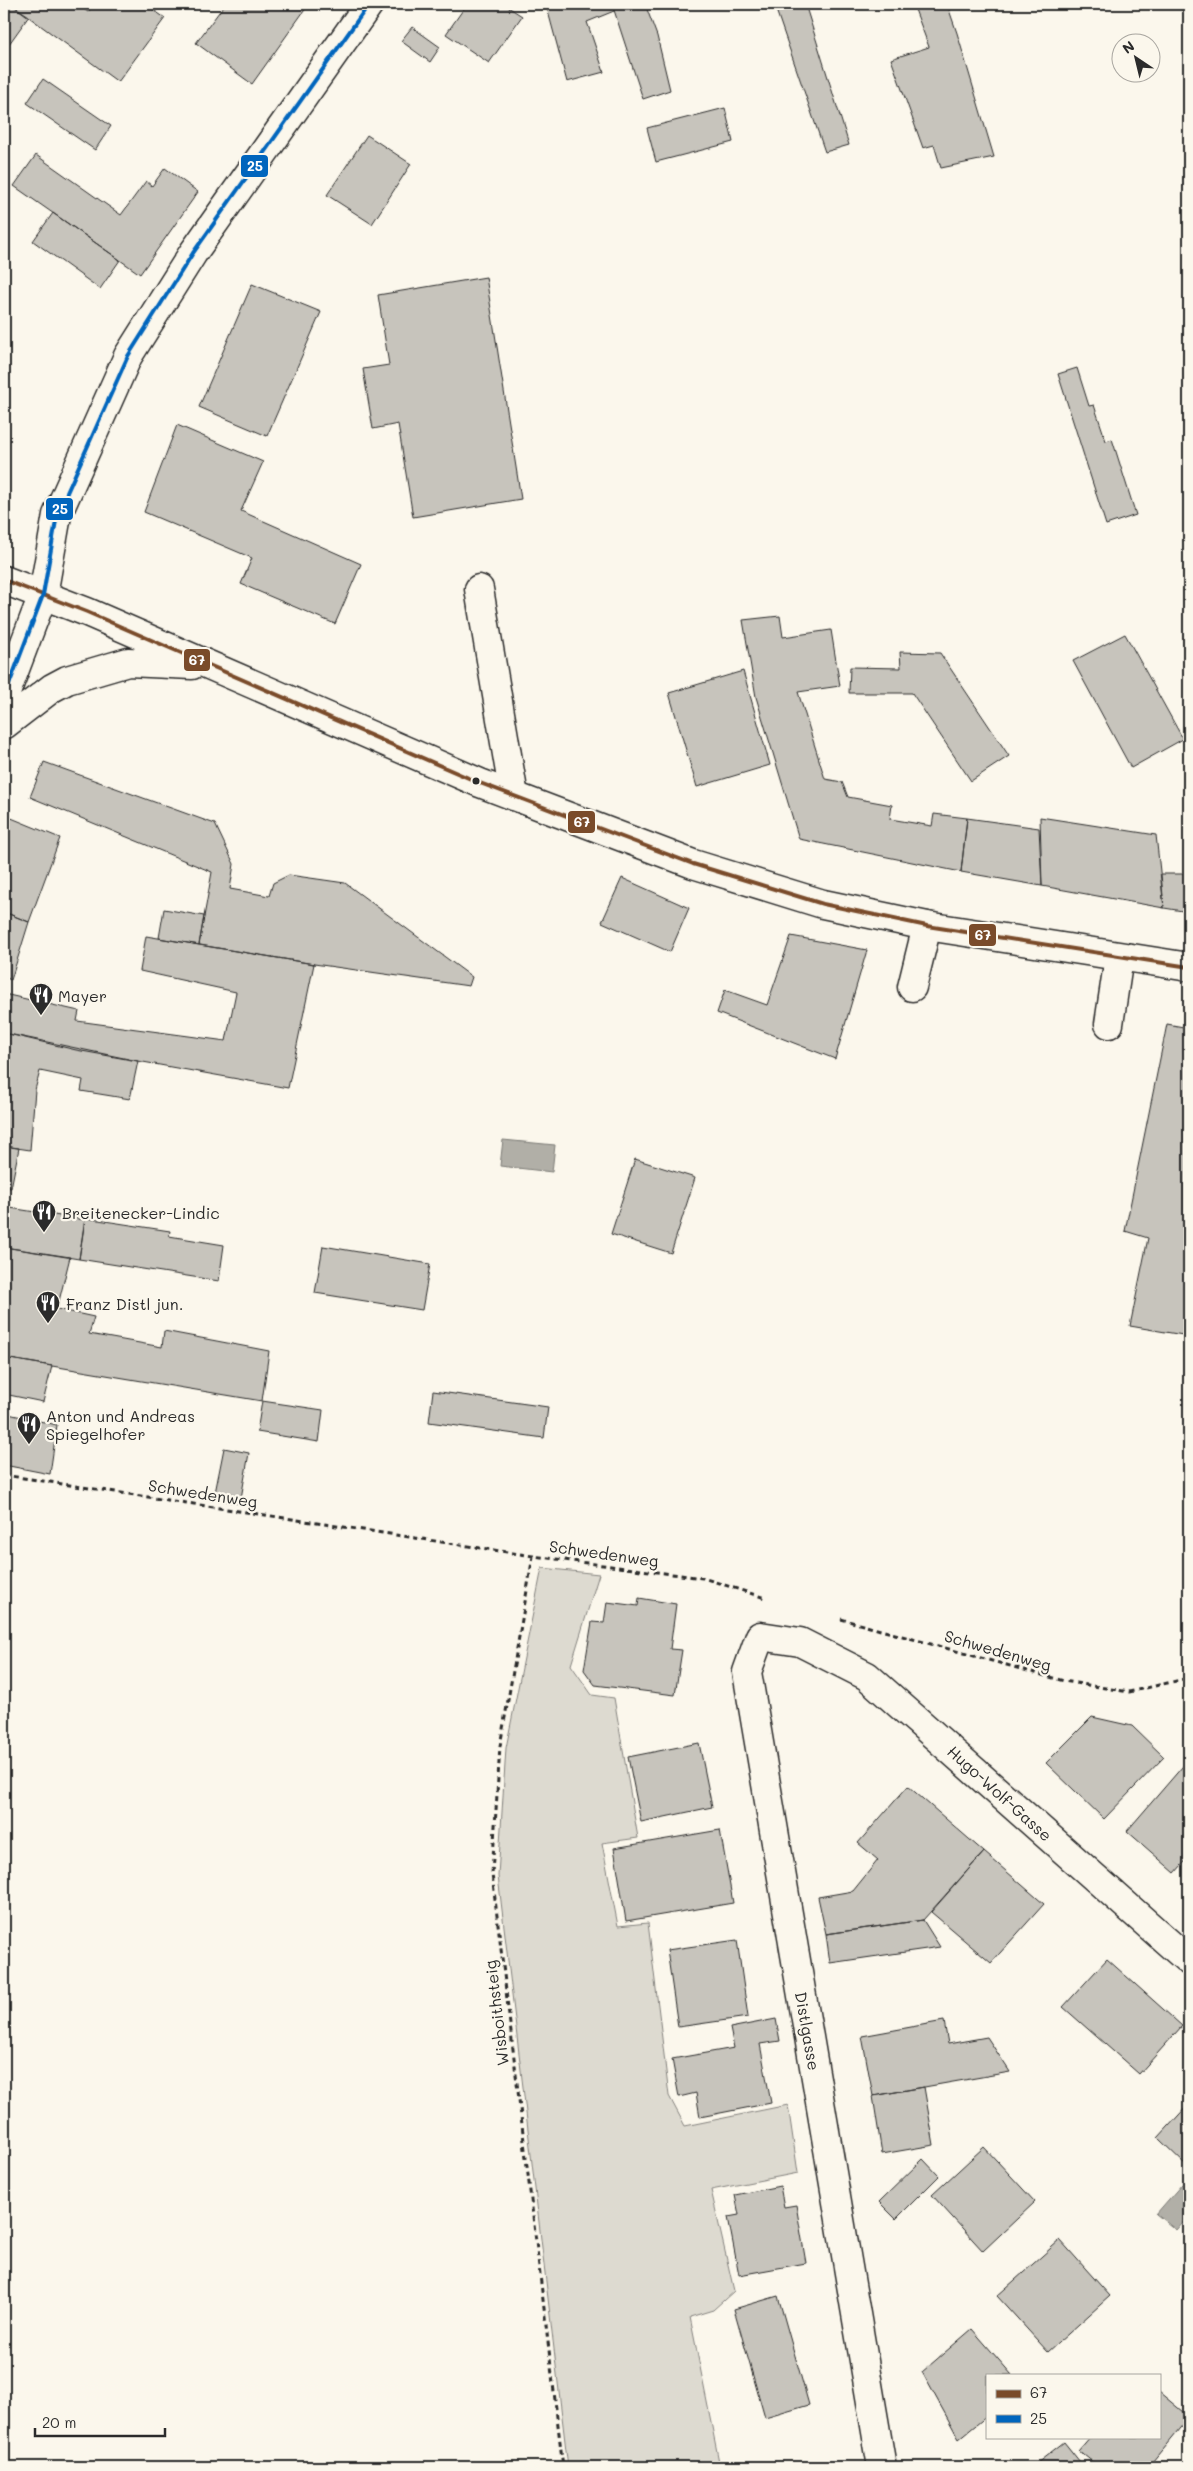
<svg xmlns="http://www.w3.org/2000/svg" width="1193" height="2471" viewBox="0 0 1193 2471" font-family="Mali,sans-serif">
<rect width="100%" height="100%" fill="#fbf7ec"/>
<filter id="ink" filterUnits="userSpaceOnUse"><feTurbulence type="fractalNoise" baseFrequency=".02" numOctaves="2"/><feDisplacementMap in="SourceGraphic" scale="10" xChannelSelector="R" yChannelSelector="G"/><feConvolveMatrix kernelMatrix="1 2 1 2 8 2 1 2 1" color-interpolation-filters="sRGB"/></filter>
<g filter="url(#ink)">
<path fill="#dddad0" stroke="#84827e" d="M 542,1568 L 599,1574 L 571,1665 L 592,1695 L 614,1698 L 638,1838 L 602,1843 L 618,1926 L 648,1923 L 669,2096 L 685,2126 L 788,2105 L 798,2173 L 711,2190 L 734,2291 L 713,2310 L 690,2317 L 720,2467 L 568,2467 L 498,1876 L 506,1748 Z"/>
<path fill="#b1afa7" stroke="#7b7a75" d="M 503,1140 L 555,1145 L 552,1172 L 500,1166 Z
M 1189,2176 L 1189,2215 L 1176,2230 L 1156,2214 Z"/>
<path fill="#c7c4bc" stroke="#2b2b2b" d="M 4,4 L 11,4 L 29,16 L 4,51 Z
M 11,4 L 76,4 L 88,12 L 94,4 L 145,4 L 165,18 L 118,82 Z
M 225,4 L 309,4 L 252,84 L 196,43 Z
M 467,4 L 510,4 L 508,7 L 522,16 L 489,63 L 446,34 Z
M 546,4 L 612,4 L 614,11 L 587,22 L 604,72 L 567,82 Z
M 612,4 L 645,4 L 657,36 L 670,90 L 643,99 Z
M 774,4 L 805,4 L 849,145 L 825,152 Z
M 913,4 L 947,4 L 957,33 L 994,157 L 941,168 L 934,145 L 923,148 L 891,59 L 929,47 Z
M 412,27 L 440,47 L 430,62 L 401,41 Z
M 43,79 L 111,126 L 95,150 L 27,103 Z
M 725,108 L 733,142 L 656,162 L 647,128 Z
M 367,135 L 411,164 L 372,224 L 327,195 Z
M 36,155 L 121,215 L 146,181 L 152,186 L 165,168 L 198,192 L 140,274 L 14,186 Z
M 53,213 L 120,260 L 100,289 L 33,241 Z
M 486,277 L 521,499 L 413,517 L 398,424 L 373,429 L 363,369 L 389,365 L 378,295 Z
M 252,284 L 321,312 L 267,436 L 199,407 Z
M 1077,368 L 1089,406 L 1094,405 L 1106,441 L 1112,439 L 1136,515 L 1106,525 L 1058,374 Z
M 177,425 L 263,462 L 241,511 L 361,564 L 335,624 L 241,584 L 252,558 L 144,512 Z
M 780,616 L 783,637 L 831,630 L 840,686 L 798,692 L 825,779 L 842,782 L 848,797 L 892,805 L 890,819 L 932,826 L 934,814 L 967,818 L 961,872 L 799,839 L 756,697 L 743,620 Z
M 1125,634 L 1183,739 L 1131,768 L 1073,661 Z
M 900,652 L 940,653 L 1009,756 L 971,781 L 912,693 L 849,693 L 850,667 L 901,668 Z
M 743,671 L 770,765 L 697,787 L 669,693 Z
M 44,762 L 215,824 L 234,864 L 230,889 L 269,896 L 273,883 L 289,875 L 345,883 L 472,977 L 469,986 L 314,964 L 199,945 L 212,872 L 30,797 Z
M 4,815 L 60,838 L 29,922 L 4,912 Z
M 1040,817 L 1156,835 L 1164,908 L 1042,886 Z
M 967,818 L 1039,828 L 1042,886 L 961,872 Z
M 1161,874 L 1189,874 L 1189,912 L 1164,908 Z
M 622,878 L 689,908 L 670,952 L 602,922 Z
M 164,909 L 204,916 L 199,945 L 159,938 Z
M 4,912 L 29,922 L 11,980 L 4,977 Z
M 146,936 L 314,964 L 288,1088 L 76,1050 L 4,1033 L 4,994 L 79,1011 L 77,1021 L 226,1041 L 236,992 L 140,971 Z
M 791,936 L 867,950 L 835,1059 L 717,1013 L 725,990 L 767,1005 Z
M 1167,1024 L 1189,1028 L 1189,1336 L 1130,1326 L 1148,1238 L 1125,1231 Z
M 4,1033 L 138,1061 L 130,1099 L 81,1091 L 83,1080 L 40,1071 L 35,1090 L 30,1150 L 4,1146 Z
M 4,1146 L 19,1148 L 11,1188 L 4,1187 Z
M 635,1159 L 695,1178 L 671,1253 L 611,1234 Z
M 4,1207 L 85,1220 L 79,1259 L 4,1247 Z
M 85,1218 L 170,1231 L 169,1236 L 224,1245 L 219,1281 L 79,1259 Z
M 323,1246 L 430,1264 L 422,1310 L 315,1293 Z
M 4,1247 L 70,1257 L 57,1309 L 94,1317 L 89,1334 L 162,1347 L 164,1331 L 269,1351 L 262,1401 L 4,1358 Z
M 4,1358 L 52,1366 L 43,1402 L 4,1394 Z
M 433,1391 L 548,1407 L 544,1438 L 429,1422 Z
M 262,1401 L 323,1410 L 319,1442 L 257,1432 Z
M 4,1413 L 57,1425 L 50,1474 L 4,1465 Z
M 224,1448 L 249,1453 L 240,1504 L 214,1498 Z
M 639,1598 L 676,1604 L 670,1649 L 682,1650 L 675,1695 L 595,1685 L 584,1670 L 592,1622 L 604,1623 L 607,1602 L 638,1606 Z
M 1092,1717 L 1132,1726 L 1164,1757 L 1104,1819 L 1046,1763 Z
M 699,1743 L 712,1807 L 641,1822 L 628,1757 Z
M 1189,1759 L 1189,1857 L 1175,1873 L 1127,1831 Z
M 908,1786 L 984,1852 L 923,1920 L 826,1934 L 818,1897 L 853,1891 L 878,1860 L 858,1843 Z
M 720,1830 L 733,1903 L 626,1921 L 614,1848 Z
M 984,1852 L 1044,1904 L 991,1963 L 931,1912 Z
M 923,1920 L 940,1947 L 830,1963 L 826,1934 Z
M 737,1940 L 748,2017 L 678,2027 L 667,1950 Z
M 1107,1959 L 1182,2026 L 1139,2074 L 1063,2007 Z
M 776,2019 L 780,2041 L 760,2044 L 771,2103 L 700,2117 L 696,2093 L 679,2097 L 672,2059 L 734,2048 L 730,2028 Z
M 944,2021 L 948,2044 L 987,2037 L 1010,2072 L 873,2096 L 862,2036 Z
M 924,2087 L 934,2145 L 882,2154 L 873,2096 Z
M 1189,2104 L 1189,2168 L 1158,2138 Z
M 984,2147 L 1035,2202 L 983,2251 L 932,2195 Z
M 923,2159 L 939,2176 L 896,2219 L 879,2202 Z
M 780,2186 L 784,2207 L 796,2205 L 806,2263 L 739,2275 L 728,2217 L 739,2215 L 735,2195 Z
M 1060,2240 L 1110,2296 L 1048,2352 L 997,2296 Z
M 778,2296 L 809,2405 L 765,2418 L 734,2309 Z
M 972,2329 L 1012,2375 L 987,2375 L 987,2416 L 959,2439 L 922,2372 Z
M 1159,2392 L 1189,2417 L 1148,2467 L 1099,2467 L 1079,2451 L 1091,2437 L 1159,2437 Z
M 1064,2442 L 1084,2467 L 1032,2467 Z"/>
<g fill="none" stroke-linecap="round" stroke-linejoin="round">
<defs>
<path id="minor" d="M 479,589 L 514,796
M 43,595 L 57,515 L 128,356 L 193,253 L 369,4
M 912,987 L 927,926
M 1109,1024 L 1119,957
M 882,2467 L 747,1672 L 760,1636 L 800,1642 L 867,1676 L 1189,1961"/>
<path id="major" d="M 4,580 L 87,612 L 480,783 L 693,864 L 823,904 L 927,926 L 1189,967
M 4,698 L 43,595
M 4,725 L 52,688 L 67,680 L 128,662 L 192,665"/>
</defs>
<use href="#minor" stroke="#2b2b2b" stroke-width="31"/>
<use href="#major" stroke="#2b2b2b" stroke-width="31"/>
<path stroke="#2b2b2b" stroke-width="3" stroke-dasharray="5 4" stroke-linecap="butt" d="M 4,1475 L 533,1556 L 703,1578 L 765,1598
M 533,1556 L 500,1746 L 492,1874 L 563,2467
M 841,1619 L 1064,1681 L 1129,1692 L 1189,1678"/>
<use href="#minor" stroke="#fbf7ec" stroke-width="28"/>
<use href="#major" stroke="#fbf7ec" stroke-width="28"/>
<defs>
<path id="bus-1" d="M 4,580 L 87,612 L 480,783 L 693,864 L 823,904 L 927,926 L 1189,967"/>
<path id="bus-2" d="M 4,698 L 43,595 L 57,515 L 128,356 L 193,253 L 369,4"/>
</defs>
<use href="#bus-1" stroke="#fbf7ec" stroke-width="8"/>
<use href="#bus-2" stroke="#fbf7ec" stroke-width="8"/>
<use href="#bus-1" stroke="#7a4b2a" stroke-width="4"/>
<use href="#bus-2" stroke="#0065bd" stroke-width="4"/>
</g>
</g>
<defs>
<symbol id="restaurant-pin" viewBox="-11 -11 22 30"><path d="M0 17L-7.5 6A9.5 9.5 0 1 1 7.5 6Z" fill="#2b2b2b" stroke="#fbf7ec"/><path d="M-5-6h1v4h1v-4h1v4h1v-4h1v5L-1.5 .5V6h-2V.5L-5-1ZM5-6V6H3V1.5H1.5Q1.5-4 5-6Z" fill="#fff"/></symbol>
</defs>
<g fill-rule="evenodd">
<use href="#restaurant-pin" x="27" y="981" width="28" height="38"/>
<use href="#restaurant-pin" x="30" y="1198" width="28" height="38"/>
<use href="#restaurant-pin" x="34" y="1289" width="28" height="38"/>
<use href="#restaurant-pin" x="15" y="1410" width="28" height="38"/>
</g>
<circle fill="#2b2b2b" stroke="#fbf7ec" stroke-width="2" cx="476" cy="781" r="4.5"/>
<g text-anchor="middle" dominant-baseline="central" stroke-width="4.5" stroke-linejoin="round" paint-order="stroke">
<g font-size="16" fill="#2b2b2b" stroke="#fbf7ec" text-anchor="start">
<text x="58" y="995">Mayer</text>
<text x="62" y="1212">Breitenecker-Lindic</text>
<text x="66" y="1303">Franz Distl jun.</text>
<text x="46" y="1415">Anton und Andreas<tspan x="46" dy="18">Spiegelhofer</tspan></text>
</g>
<g font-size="16" fill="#2b2b2b" stroke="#fbf7ec">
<text transform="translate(203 1493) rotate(9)">Schwedenweg</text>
<text transform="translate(604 1553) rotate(8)">Schwedenweg</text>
<text transform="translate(998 1650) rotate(16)">Schwedenweg</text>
<text transform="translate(1000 1793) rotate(42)">Hugo-Wolf-Gasse</text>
<text transform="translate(496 2013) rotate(-97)">Wisboithsteig</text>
<text transform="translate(808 2031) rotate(80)">Distlgasse</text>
</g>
</g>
<g stroke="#fbf7ec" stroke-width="2">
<rect x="240" y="154" width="29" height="24" rx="5" fill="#0065bd"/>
<rect x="45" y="497" width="29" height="24" rx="5" fill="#0065bd"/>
<rect x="183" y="648" width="28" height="24" rx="5" fill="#7a4b2a"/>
<rect x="567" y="810" width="29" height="24" rx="5" fill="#7a4b2a"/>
<rect x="968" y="923" width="29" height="24" rx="5" fill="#7a4b2a"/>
</g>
<g font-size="14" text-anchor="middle" font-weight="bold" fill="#fff">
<text x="255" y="171">25</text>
<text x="60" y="514">25</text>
<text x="197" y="665">67</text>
<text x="582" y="827">67</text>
<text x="983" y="940">67</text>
</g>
<rect width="1193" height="2471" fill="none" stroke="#fbf7ec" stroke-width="20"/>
<rect x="10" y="10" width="1173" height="2451" fill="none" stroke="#2b2b2b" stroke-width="2" filter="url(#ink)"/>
<rect x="986" y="2374" width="175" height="65" fill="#fbf7ec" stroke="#a8a59f"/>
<rect x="996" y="2390" width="25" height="8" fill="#7a4b2a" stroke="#a8a59f"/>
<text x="1030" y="2398" font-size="15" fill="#2b2b2b">67</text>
<rect x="996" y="2415" width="25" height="8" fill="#0065bd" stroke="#a8a59f"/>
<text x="1030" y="2424" font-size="15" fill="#2b2b2b">25</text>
<g transform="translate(1136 58) rotate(325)"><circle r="24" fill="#fbf7ec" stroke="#a8a59f"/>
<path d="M0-4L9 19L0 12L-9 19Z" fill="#2b2b2b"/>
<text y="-8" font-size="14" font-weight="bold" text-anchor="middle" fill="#2b2b2b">N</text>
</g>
<path d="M35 2428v8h130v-8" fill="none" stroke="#2b2b2b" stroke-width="2.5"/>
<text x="42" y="2428" font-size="15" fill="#2b2b2b" stroke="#fbf7ec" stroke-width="4" paint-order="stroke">20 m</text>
</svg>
